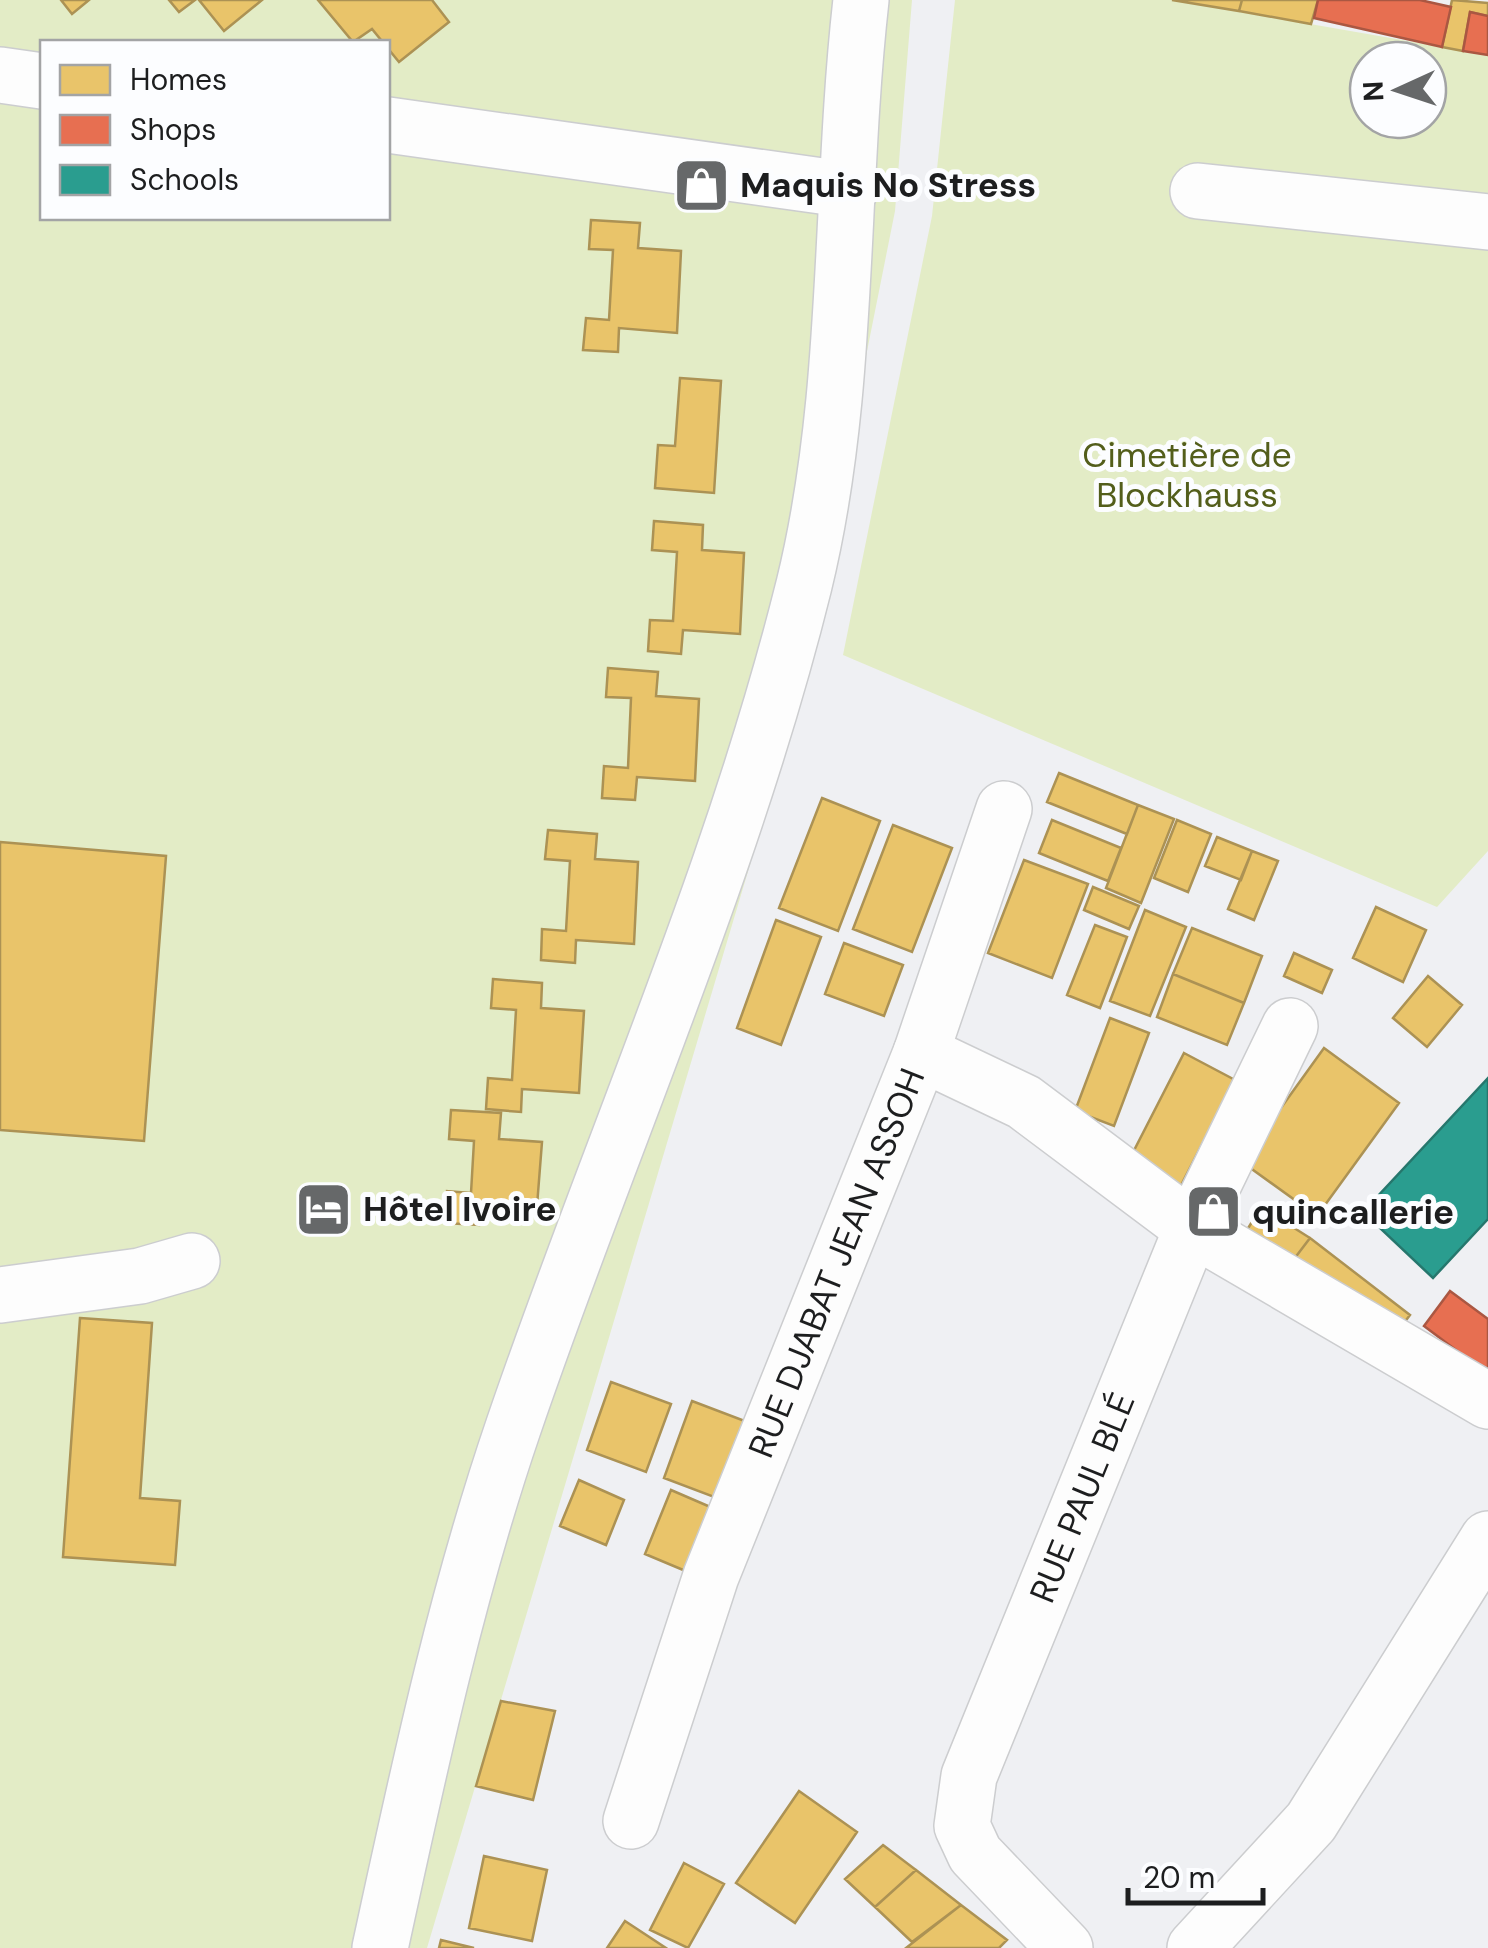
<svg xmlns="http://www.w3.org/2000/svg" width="1488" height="1948" viewBox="0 0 1488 1948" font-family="'DM Sans',sans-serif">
<rect width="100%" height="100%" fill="#eff0f3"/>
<path fill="#e3ecc6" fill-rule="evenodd" d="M 0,0 L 912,0 L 895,211 L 794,717 L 427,1948 L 0,1948 ZM 42,42 L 388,42 L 388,218 L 42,218 Z
M 955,0 L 1172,0 L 1488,55 L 1488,851 L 1437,907 L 843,655 L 932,216 ZM 1368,60 L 1428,60 L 1428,120 L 1368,120 Z"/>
<path fill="#e9c46a" stroke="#ac9254" stroke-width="2.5" d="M 61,0 L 89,0 L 72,14 Z
M 169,0 L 195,0 L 179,12 Z
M 199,0 L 262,0 L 224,31 Z
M 318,0 L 432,0 L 449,22 L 399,62 L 372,29 L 353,42 Z
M 1172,0 L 1242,0 L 1239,11 Z
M 1242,0 L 1318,0 L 1311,24 L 1239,11 Z
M 1452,0 L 1488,3 L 1488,16 L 1470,12 L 1463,51 L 1442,47 Z
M 591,220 L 640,223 L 638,248 L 681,251 L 677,333 L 619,328 L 618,352 L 583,350 L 586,318 L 609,320 L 613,250 L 589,249 Z
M 680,378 L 721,381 L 714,493 L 655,488 L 658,445 L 675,446 Z
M 654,521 L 703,525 L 702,550 L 744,553 L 740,634 L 683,630 L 681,654 L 648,651 L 650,620 L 673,621 L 677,552 L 652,550 Z
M 608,668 L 658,672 L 656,696 L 699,699 L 695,781 L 637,777 L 635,800 L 602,798 L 604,766 L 628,768 L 631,698 L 606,697 Z
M 1059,773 L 1138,805 L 1127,834 L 1047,802 Z
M 822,798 L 880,821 L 838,931 L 779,908 Z
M 1138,805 L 1174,819 L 1141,903 L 1106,888 Z
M 1052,820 L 1121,848 L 1108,881 L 1039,853 Z
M 1177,820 L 1211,834 L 1188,892 L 1154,878 Z
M 893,825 L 952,848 L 912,952 L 853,929 Z
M 548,830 L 597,834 L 595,859 L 638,862 L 634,944 L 576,940 L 575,963 L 541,960 L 542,929 L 566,931 L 570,861 L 545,859 Z
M 1217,837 L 1252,851 L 1241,880 L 1205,866 Z
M 0,842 L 166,856 L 144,1141 L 0,1130 Z
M 1252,851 L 1278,861 L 1254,920 L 1228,909 Z
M 1024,860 L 1088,884 L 1052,978 L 988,953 Z
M 1093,887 L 1139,906 L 1129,929 L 1084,910 Z
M 1376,907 L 1426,930 L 1403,982 L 1353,958 Z
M 1145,910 L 1186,927 L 1150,1016 L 1110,1001 Z
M 776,920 L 821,937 L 781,1045 L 737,1028 Z
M 1095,925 L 1127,937 L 1100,1008 L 1067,995 Z
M 1192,928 L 1262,956 L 1244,1003 L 1173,974 Z
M 844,943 L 903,965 L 884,1016 L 825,994 Z
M 1294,953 L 1332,970 L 1322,993 L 1284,976 Z
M 1173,974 L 1244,1003 L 1227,1045 L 1157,1017 Z
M 1428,976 L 1462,1005 L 1427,1047 L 1393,1018 Z
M 493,979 L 542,983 L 541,1008 L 584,1011 L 579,1093 L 522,1089 L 521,1112 L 486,1109 L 488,1078 L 512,1080 L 516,1010 L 491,1008 Z
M 1110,1018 L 1149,1033 L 1114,1126 L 1075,1111 Z
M 1324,1048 L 1399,1103 L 1317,1216 L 1242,1162 Z
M 1184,1053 L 1235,1080 L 1176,1195 L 1125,1168 Z
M 451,1110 L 501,1113 L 499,1139 L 542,1142 L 537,1206 L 480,1201 L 479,1225 L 445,1223 L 447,1191 L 471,1193 L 474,1141 L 449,1139 Z
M 1261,1207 L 1310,1238 L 1291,1263 L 1247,1230 Z
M 1310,1238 L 1410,1315 L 1391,1340 L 1291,1263 Z
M 80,1318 L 152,1323 L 140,1498 L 180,1501 L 175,1565 L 63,1557 Z
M 611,1382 L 671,1404 L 646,1472 L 587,1450 Z
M 692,1401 L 750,1423 L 722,1500 L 664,1478 Z
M 579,1480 L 624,1500 L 606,1545 L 560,1526 Z
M 671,1490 L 715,1509 L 688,1572 L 645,1554 Z
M 501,1701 L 555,1711 L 533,1800 L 476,1786 Z
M 799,1791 L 857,1832 L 795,1923 L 736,1883 Z
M 883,1845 L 916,1870 L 875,1907 L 845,1879 Z
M 484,1856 L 547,1870 L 532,1941 L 469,1928 Z
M 684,1863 L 724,1884 L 688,1948 L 650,1930 Z
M 916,1870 L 961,1905 L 912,1942 L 875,1907 Z
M 961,1905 L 1007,1940 L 999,1948 L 906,1948 Z
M 625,1921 L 666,1948 L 607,1948 Z
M 441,1940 L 474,1948 L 439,1948 Z"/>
<path fill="#e76f51" stroke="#aa5742" stroke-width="2.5" d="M 1318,0 L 1420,0 L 1451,7 L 1442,47 L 1314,18 Z
M 1470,12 L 1488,16 L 1488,55 L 1463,51 Z
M 1450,1291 L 1488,1319 L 1488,1374 L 1424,1326 Z"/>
<path fill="#2a9d8f" stroke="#26776d" stroke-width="2.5" d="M 1488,1078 L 1488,1219 L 1433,1278 L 1363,1212 Z"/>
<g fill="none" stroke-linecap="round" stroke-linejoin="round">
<defs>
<g id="minor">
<path d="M 0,75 L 42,81"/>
<path d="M 388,125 L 850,190"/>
<path d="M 1198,191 L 1488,222"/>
<path d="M 921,1053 L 1004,809"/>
<path d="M 0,1295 L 140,1276 L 192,1261"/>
<path id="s1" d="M 631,1821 L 711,1576 L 921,1053 L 1024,1102 L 1192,1228 L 1488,1401"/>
<path d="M 380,1948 C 418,1773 455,1598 513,1428 C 609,1146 732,875 804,585 C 851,393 839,194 861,0"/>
<path id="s2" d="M 1065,1948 L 975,1854 L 962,1826 L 969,1776 L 1192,1228 L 1290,1026"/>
<path d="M 1195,1948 L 1311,1822 L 1488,1539"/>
</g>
</defs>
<use href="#minor" stroke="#cccdcf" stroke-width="58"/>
<use href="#minor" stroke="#fdfdfd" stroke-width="55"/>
</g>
<defs>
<symbol id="shop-square" viewBox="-11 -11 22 22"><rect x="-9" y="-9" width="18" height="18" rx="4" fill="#666869" stroke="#fcfdff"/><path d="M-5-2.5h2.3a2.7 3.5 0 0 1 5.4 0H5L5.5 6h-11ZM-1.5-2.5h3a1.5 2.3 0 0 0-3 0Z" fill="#fff"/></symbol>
<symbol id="hotel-square" viewBox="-11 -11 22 22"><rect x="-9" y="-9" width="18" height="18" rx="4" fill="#666869" stroke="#fcfdff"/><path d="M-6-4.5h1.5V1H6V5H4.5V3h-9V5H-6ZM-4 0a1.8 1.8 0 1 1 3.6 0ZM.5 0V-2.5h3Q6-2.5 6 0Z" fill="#fff"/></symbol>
</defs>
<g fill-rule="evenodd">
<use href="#shop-square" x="670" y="154" width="63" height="63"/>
<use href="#hotel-square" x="292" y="1178" width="63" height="63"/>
<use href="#shop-square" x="1182" y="1180" width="63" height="63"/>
</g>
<g text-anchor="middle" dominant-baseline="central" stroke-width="10" stroke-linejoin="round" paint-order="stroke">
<g font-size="35" font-weight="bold" fill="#1d1e1f" stroke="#fcfdff" text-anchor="start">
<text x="740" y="185">Maquis No Stress</text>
<text x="363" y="1209">Hôtel Ivoire</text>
<text x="1252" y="1212">quincallerie</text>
</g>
<g font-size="35" fill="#535e1b" stroke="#fcfdff">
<text x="1187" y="455">Cimetière de<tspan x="1187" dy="40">Blockhauss</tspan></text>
</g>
<g font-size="35" fill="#1d1e1f" stroke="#fcfdff">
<text stroke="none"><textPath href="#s1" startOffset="595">RUE DJABAT JEAN ASSOH</textPath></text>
<text stroke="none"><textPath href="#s2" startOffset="512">RUE PAUL BLÉ</textPath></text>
</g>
</g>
<rect x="40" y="40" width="350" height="180" fill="#fcfdff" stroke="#a3a4a5" stroke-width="2.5"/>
<rect x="60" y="65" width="50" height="30" fill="#e9c46a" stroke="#a3a4a5" stroke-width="2.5"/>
<text x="130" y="90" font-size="30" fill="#1d1e1f">Homes</text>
<rect x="60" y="115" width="50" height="30" fill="#e76f51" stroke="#a3a4a5" stroke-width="2.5"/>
<text x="130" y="140" font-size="30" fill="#1d1e1f">Shops</text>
<rect x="60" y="165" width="50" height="30" fill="#2a9d8f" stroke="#a3a4a5" stroke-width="2.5"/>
<text x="130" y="190" font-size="30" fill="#1d1e1f">Schools</text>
<g transform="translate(1398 90) rotate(267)"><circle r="48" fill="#fcfdff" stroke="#a3a4a5" stroke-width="2.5"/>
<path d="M0-8L18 38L0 25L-18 38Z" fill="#666869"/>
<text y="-15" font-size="28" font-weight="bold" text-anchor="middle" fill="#1d1e1f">N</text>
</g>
<path d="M1128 1888v15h135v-15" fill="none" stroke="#1d1e1f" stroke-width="5"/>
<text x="1143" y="1888" font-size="30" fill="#1d1e1f" stroke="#fcfdff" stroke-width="8" paint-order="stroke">20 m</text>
</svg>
